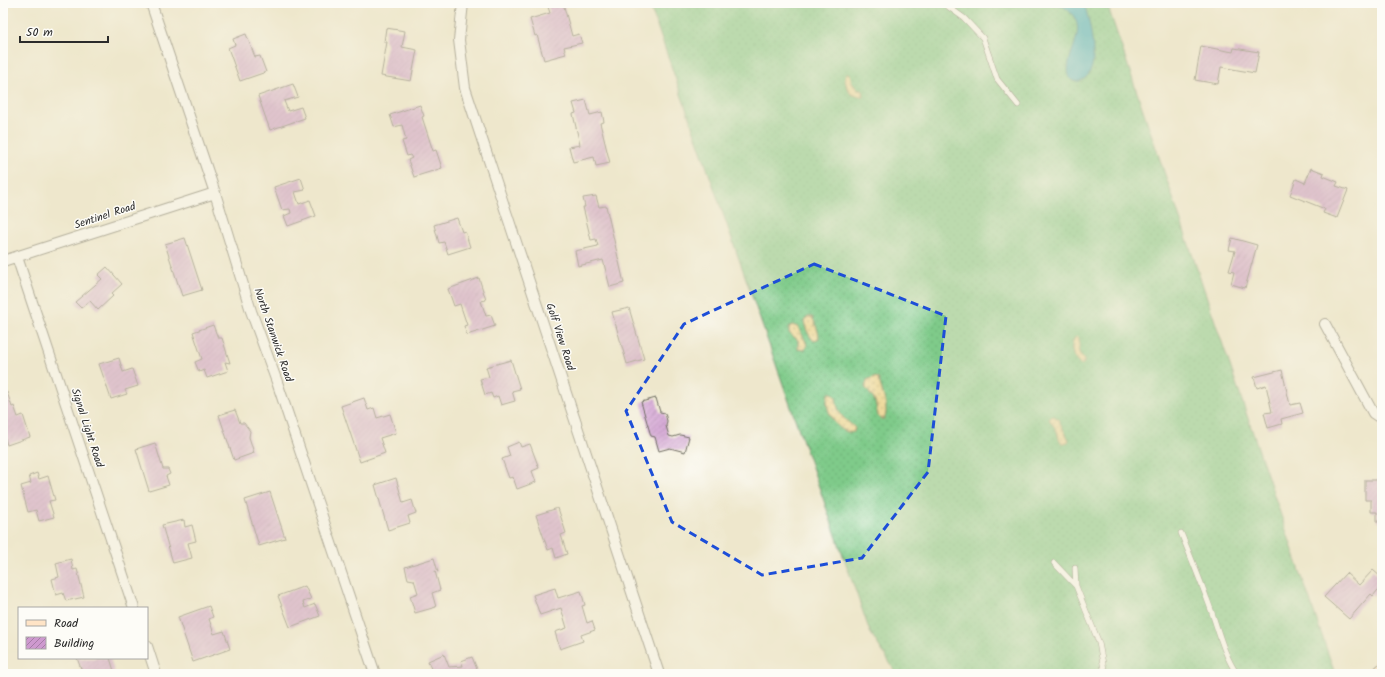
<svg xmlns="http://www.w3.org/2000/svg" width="1385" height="677" viewBox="0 0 1385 677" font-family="Kalam,sans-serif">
<defs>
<pattern id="grass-dots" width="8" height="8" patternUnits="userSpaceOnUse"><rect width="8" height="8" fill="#7fcb8a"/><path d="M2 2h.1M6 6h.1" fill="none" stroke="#6eae77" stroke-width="1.8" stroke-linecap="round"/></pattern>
<pattern id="sand-dots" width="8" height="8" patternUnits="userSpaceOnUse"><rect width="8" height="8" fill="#eeda9e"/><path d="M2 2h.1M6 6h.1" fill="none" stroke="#cb8" stroke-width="1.8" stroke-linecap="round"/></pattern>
<pattern id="building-hatch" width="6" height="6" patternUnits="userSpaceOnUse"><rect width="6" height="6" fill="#ce99cf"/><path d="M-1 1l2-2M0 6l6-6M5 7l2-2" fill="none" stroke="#a77da8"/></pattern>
</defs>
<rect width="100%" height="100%" fill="#fdfcf7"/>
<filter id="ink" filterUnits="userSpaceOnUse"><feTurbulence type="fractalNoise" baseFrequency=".025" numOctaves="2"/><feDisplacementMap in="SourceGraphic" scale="8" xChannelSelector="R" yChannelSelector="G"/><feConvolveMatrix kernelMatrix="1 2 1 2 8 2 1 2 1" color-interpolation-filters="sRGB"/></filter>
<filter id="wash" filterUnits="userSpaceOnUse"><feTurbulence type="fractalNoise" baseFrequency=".012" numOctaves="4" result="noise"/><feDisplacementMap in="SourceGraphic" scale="16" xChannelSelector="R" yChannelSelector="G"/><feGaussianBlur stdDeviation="0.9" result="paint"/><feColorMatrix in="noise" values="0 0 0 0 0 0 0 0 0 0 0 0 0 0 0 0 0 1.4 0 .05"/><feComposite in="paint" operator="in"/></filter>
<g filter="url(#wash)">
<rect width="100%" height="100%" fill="#eee7cc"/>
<path fill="url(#grass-dots)" stroke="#557b5a" d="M 649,3 L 1110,3 L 1107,4 L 1335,674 L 897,674 L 870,632 Z"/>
<path fill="url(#sand-dots)" stroke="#8c8264" d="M 848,73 L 850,74 L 852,83 L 858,90 L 862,90 L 864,93 L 863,96 C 852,97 848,93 846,84 C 845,79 844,78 846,74 Z
M 808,317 L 812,317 C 815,322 819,332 819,338 L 814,341 C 809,336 805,328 804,321 Z
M 792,325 L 798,327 L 806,342 L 807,346 L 804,350 L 798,349 L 798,340 L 789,333 L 789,327 Z
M 1077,336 L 1079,338 L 1079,354 L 1084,360 L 1084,363 L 1081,365 C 1072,360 1068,343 1077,336 Z
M 874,377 L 878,378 C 881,388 890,410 884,419 L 881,419 L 878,416 L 875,401 L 865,387 L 867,380 Z
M 829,393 L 832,393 C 837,396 836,401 838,408 C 841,418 848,421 855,428 L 854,432 C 838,436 821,406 829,393 Z
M 1054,416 L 1058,419 L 1068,438 L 1069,441 L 1066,443 L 1062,443 L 1059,439 L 1057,431 L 1049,419 L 1050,417 Z"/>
<path fill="#43b0c0" stroke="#376e76" d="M 1054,3 L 1084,3 C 1089,19 1096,50 1092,66 C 1091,70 1089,75 1086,77 C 1082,82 1071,84 1069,76 C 1063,56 1090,31 1070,12 C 1065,7 1061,5 1054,3 Z"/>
<g id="blocks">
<path fill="url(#building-hatch)" d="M 553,3 L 563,3 L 572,36 L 579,34 L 582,43 L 564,47 L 566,54 L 544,60 L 537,35 L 535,36 L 530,19 L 550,13 L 547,4 Z
M 386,28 L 405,31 L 402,47 L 417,50 L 411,81 L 381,76 L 387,42 L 384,42 Z
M 246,34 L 255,57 L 260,56 L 266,72 L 240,81 L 228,48 L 235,45 L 233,39 Z
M 1201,46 L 1233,52 L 1234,48 L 1259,52 L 1255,73 L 1221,67 L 1218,84 L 1195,80 Z
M 293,84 L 298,97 L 284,101 L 288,111 L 301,107 L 305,118 L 270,130 L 258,96 Z
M 586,100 L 590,115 L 602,112 L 604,122 L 600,123 L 610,163 L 596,166 L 594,157 L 573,162 L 569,147 L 580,145 L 573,114 L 576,113 L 573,103 Z
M 420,105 L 424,116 L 422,117 L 433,151 L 436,150 L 442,168 L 414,177 L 408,160 L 412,158 L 410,155 L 407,156 L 402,141 L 406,140 L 402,125 L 394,127 L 390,115 Z
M 1311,168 L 1324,173 L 1323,176 L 1338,182 L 1336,186 L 1348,190 L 1337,218 L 1323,213 L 1325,209 L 1290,195 L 1296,179 L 1305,183 Z
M 301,178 L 305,190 L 295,192 L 299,204 L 310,200 L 316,216 L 288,226 L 284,216 L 291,213 L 290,209 L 282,210 L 274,187 Z
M 596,196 L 599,207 L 606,206 L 624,283 L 610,287 L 603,260 L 578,266 L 575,251 L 598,246 L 596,239 L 591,240 L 583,207 L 585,207 L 583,198 Z
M 457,218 L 462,232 L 465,231 L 470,247 L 448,254 L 444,242 L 439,243 L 434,225 Z
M 185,238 L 202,290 L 182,296 L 165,244 Z
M 1232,238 L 1257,245 L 1245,288 L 1231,284 L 1234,272 L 1229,271 L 1235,251 L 1229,250 Z
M 107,267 L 122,284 L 111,294 L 113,296 L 98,310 L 90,301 L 81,308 L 75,302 L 102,279 L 98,275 Z
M 479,278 L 486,300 L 481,301 L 486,316 L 491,315 L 495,326 L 467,335 L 464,326 L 467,325 L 460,304 L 454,306 L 448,289 Z
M 629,308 L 644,359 L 627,364 L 612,312 Z
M 213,325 L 218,338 L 222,338 L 230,363 L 225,362 L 228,371 L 207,378 L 204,370 L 199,372 L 195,362 L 202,359 L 193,332 Z
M 119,358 L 123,372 L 132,369 L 138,386 L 125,390 L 127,394 L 111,399 L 99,364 Z
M 511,360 L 520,389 L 512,391 L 515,401 L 501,405 L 498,396 L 493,398 L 491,393 L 485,395 L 480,379 L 489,377 L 486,367 Z
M 1282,370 L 1290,405 L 1300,403 L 1303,413 L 1281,419 L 1282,424 L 1268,428 L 1264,413 L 1272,412 L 1266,385 L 1257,388 L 1254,377 Z
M 7,392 L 12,407 L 14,406 L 18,417 L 23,415 L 30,437 L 7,445 L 5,438 L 3,438 L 3,393 Z
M 364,398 L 368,410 L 374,408 L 377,418 L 390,414 L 396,433 L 380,438 L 385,453 L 360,462 L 341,406 Z
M 656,398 L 660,412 L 665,413 L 667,421 L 666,426 L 669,436 L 673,437 L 680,435 L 689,437 L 685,452 L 670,448 L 659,451 L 655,437 L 651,436 L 641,402 Z
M 235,410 L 240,423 L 244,423 L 250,431 L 249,437 L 254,453 L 234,460 L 219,415 Z
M 519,442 L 521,447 L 530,444 L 539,468 L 532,471 L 536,482 L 517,489 L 513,477 L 509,478 L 502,459 L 510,456 L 507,447 Z
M 155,443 L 163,469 L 168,469 L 170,474 L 166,476 L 169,485 L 149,491 L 136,449 Z
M 37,473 L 39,479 L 48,476 L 55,500 L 49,501 L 54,517 L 39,521 L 36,510 L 28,512 L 21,486 L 31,483 L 29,476 Z
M 396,478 L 403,503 L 412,500 L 416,513 L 408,516 L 410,523 L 388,530 L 375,485 Z
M 1365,480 L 1382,480 L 1382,522 L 1377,522 L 1377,512 L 1371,512 L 1371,500 L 1365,500 Z
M 270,492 L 285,538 L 259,546 L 245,500 Z
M 558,508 L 566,533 L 561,535 L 567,554 L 556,558 L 553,548 L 548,550 L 536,515 Z
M 184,520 L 185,527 L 192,525 L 196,541 L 188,543 L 192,558 L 173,563 L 162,525 Z
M 434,558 L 438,572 L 435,571 L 440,590 L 432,593 L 436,607 L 415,613 L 410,596 L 418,593 L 414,580 L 408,579 L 405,567 Z
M 71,559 L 73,570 L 77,569 L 84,597 L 66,601 L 63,593 L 56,595 L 52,579 L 59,577 L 56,563 Z
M 1373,570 L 1382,578 L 1382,585 L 1373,596 L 1371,594 L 1349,619 L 1324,597 L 1346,573 L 1359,585 Z
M 305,586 L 311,599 L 303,602 L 305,608 L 315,604 L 320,616 L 290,627 L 278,596 Z
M 555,588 L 558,598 L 581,591 L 585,605 L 582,606 L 587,623 L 592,621 L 595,630 L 581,635 L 583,641 L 560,649 L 555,632 L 567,628 L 561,608 L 540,615 L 533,595 Z
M 209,606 L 213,617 L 209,619 L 214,634 L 224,631 L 230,649 L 193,662 L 178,617 Z
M 444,654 L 449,667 L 463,666 L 461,661 L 472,657 L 479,674 L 433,674 L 428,661 Z
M 77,658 L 110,658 L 115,674 L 83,674 Z"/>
</g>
</g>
<g filter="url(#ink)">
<use href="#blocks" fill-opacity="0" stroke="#6f6d63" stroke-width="1"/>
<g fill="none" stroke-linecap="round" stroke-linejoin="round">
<defs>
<path id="lane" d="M 943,3 L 964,18 L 983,38 L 997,79 L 1018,105
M 1181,533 C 1190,555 1199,577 1207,599 C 1217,624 1222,652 1237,674
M 1054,563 L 1076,586
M 1075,568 L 1076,586 L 1099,643 L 1105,674"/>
<path id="street" d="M 151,3 L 215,193 L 251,311 L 277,382 L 375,674
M 463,3 L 459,40 L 465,88 L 659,674
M 17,257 L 134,608
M 3,261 L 215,193
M 1325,324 L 1373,413 L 1382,419
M 147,646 L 156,674"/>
<path id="secondary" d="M 1380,674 L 1382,671"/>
</defs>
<use href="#lane" stroke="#6f6d63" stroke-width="6"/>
<use href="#street" stroke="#6f6d63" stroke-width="12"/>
<use href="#secondary" stroke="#6f6d63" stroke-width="16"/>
<use href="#lane" stroke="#fff" stroke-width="5"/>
<use href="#street" stroke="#fff" stroke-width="10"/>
<use href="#secondary" stroke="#ffe4c6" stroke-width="14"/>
</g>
</g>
<path d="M0 0H1385V677H0ZM 814,264 L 946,316 L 928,472 L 862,558 L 762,575 L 672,522 L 626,411 L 684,324 Z" fill="#eee7cc" fill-opacity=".55" fill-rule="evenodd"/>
<path fill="none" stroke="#1d4ed8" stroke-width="3" stroke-dasharray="8 5" stroke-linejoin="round" d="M 814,264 L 946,316 L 928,472 L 862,558 L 762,575 L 672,522 L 626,411 L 684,324 Z"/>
<g text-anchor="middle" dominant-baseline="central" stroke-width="3" stroke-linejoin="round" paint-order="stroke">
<g font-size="11" fill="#2b2b2b" stroke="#fdfcf7">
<text transform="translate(105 216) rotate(-18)">Sentinel Road</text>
<text transform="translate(273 335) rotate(71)">North Stanwick Road</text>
<text transform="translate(560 337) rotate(72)">Golf View Road</text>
<text transform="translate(87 428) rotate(72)">Signal Light Road</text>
</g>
</g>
<rect width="1385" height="677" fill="none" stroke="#fdfcf7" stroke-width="16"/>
<rect x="18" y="607" width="130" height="52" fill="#fdfcf7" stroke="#a9a8a5"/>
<rect x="26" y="620" width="20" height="6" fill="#ffe4c6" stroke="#a9a8a5"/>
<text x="54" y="627" font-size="12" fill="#2b2b2b">Road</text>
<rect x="26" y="637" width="20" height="12" fill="url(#building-hatch)" stroke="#a9a8a5"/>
<text x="54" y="647" font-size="12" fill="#2b2b2b">Building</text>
<path d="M20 36v6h88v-6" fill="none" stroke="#2b2b2b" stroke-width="2"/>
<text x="26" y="36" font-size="12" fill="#2b2b2b" stroke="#fdfcf7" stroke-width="3" paint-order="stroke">50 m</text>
</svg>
